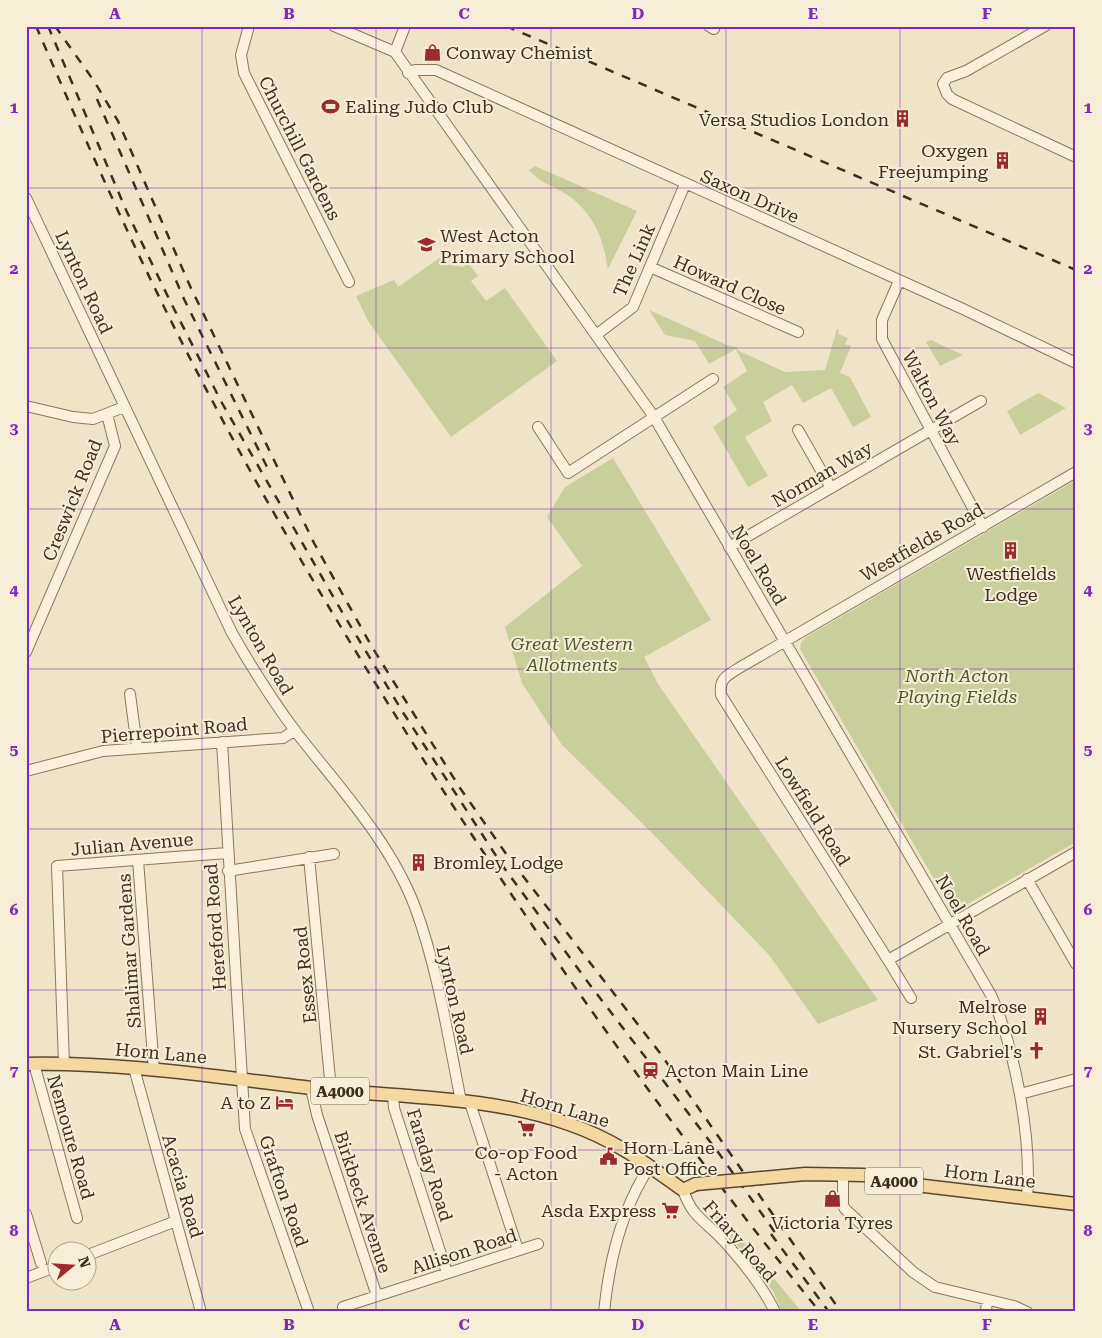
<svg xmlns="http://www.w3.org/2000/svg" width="1102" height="1338" viewBox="0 0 1102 1338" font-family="'Roboto Serif',serif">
<rect width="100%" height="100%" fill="#f0e4c8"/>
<path fill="#c9cf9b" d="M 535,166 L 637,211 L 608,269 C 606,263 606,256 604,250 C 599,226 583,203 561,191 C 546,182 542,184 529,170 Z
M 441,257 L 445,264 L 463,267 L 468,263 L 478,276 L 471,281 L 486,301 L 505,288 L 557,361 L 451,437 L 368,321 L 356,296 L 394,280 L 398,287 Z
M 649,310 L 727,345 L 736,347 L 739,351 L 785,372 L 825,370 L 837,329 L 839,329 L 838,334 L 848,338 L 845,344 L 851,346 L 840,373 L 850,377 L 871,417 L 853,427 L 831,388 L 803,403 L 792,385 L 763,402 L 772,421 L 745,437 L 768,476 L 748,487 L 713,427 L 737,410 L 723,387 L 747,371 L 736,349 L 709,364 L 695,341 L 665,335 Z
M 931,340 L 963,355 L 940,366 L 926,342 Z
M 1038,393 L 1066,408 L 1020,435 L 1007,411 Z
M 613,458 L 711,620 L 644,657 L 658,684 L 878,1000 L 818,1024 L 769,955 L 651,832 L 562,745 L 522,683 L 505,627 L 582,566 L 547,517 L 565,487 Z
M 1076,480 L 1076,842 L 959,909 L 951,908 L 800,649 L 801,642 L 806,637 Z
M 710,1202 L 802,1312 L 782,1312 L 773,1291 L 706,1205 Z"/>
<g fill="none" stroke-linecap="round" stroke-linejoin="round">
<defs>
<path id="minor" d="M 249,26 L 241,55 L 244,73 L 349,282
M 334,26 L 395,52 L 654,417 L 991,995 C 1015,1048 1032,1139 1027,1197
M 709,26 L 714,29 L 715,26
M 1045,26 L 966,71 L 947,78 L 943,84 L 947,94 L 952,99 L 1076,157
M 395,52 L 405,26
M 408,73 L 415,70 L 436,70 L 963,309 L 1076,363
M 26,198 L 232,633 C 252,668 272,700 296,732 C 338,786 390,841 415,907 C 438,969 448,1037 461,1101
M 650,267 L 798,332
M 899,281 L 882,320 L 882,339 L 983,527
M 596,335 L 633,307 L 685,184
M 26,406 L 73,417 L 93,419 L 124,407
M 538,427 L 568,473 L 713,379
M 798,430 L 831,488
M 1076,472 L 739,668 C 726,676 719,679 721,695 L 888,960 L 1076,852
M 729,547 L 981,401
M 26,652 L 115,446 L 107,414
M 130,694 L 137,747
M 222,742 L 245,1129 L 309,1312
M 26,771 L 103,751 L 283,738 L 295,730
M 309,857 L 331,1090
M 138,860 L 154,1070
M 228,871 L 334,854
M 1027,879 L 1076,964
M 888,960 L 911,998
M 34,1064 L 77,1218
M 64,1064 L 57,866 L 227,853
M 134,1068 L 201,1312
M 311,1088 L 317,1115 L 377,1296
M 1020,1094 L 1076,1079
M 393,1095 L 394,1108 L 447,1273
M 470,1103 L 518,1250
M 843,1174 L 843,1205 L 845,1209 L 913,1272 L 935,1287 L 1014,1306 L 1027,1312
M 683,1190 C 692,1217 705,1221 723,1240 C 742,1261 763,1286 775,1312
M 26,1214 L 41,1263
M 88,1255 L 176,1221
M 26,1278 L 58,1266
M 343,1307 L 538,1244
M 604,1312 C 609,1262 622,1208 650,1166
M 986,1312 L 987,1300"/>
<path id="major" d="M 26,1064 C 122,1062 217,1077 312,1088 C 397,1098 487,1095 569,1124 C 615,1140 644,1162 683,1190 L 696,1184
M 762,1178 L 805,1174 L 864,1175 L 916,1185 L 1076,1204"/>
</defs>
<use href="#minor" stroke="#8d765c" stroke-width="12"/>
<use href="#major" stroke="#5b4430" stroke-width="15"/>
<use href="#minor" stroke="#faf1dc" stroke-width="10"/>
<use href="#major" stroke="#f3d9a0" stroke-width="12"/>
<path stroke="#3d2e20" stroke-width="2.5" stroke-dasharray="9 9" stroke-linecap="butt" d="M 36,26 C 91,154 148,281 214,404 C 280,529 354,651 430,770 C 550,958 679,1139 820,1312
M 48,26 L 126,210 L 172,305 L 222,403 L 342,612 L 404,714 L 502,865 L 590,985 L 718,1152 L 779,1238
M 55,26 L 94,81 L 118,121 L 190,286 L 314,543 L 372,647 L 460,788 L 509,858 L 660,1053 L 841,1312
M 506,26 L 1076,270
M 97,99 L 184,299 L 270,473
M 771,1234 L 829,1312"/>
<defs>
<path id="major-bridge" d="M 696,1184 L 762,1178"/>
</defs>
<use href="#major-bridge" stroke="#5b4430" stroke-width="15" stroke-linecap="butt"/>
<use href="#major-bridge" stroke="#f3d9a0" stroke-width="12"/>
</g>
<path fill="none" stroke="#7b2cbf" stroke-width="1" stroke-opacity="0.55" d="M 202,26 L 202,1312M 376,26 L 376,1312M 551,26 L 551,1312M 726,26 L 726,1312M 900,26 L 900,1312M 26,188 L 1076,188M 26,348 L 1076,348M 26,509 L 1076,509M 26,669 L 1076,669M 26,829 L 1076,829M 26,990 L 1076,990M 26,1150 L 1076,1150"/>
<defs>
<symbol id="shop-bare" viewBox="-9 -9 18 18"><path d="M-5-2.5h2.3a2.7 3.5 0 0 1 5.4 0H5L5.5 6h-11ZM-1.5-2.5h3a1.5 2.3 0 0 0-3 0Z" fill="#9e2a2b" stroke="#f7eed8" stroke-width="2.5" paint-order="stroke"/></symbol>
<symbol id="stadium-bare" viewBox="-9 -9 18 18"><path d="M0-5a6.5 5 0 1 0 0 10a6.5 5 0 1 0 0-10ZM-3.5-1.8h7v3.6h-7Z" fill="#9e2a2b" stroke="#f7eed8" stroke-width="2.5" paint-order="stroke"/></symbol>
<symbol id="building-bare" viewBox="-9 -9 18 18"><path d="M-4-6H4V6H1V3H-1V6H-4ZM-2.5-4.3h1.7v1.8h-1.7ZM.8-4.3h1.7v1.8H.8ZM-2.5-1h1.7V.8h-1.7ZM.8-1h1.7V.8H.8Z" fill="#9e2a2b" stroke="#f7eed8" stroke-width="2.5" paint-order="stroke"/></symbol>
<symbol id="school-bare" viewBox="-9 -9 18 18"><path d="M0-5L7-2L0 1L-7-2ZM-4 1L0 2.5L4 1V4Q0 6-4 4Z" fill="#9e2a2b" stroke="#f7eed8" stroke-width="2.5" paint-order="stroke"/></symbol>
<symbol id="church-bare" viewBox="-9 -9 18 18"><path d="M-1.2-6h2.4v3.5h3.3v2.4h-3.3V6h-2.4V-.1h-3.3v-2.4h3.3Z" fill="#9e2a2b" stroke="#f7eed8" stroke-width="2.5" paint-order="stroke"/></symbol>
<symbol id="station-bare" viewBox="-9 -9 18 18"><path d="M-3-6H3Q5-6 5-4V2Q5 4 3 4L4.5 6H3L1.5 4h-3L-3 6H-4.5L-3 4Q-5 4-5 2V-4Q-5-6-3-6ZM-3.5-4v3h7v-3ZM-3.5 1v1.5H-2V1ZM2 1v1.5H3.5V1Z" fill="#9e2a2b" stroke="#f7eed8" stroke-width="2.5" paint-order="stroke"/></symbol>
<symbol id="hotel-bare" viewBox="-9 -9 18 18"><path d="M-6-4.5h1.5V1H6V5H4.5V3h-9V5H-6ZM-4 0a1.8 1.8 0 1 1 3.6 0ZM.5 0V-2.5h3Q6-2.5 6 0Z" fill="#9e2a2b" stroke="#f7eed8" stroke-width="2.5" paint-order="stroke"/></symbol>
<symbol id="supermarket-bare" viewBox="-9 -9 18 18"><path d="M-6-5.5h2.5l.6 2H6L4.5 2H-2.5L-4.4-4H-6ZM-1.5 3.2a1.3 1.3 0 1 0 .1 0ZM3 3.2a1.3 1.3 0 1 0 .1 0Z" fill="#9e2a2b" stroke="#f7eed8" stroke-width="2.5" paint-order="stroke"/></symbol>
<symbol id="civic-bare" viewBox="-9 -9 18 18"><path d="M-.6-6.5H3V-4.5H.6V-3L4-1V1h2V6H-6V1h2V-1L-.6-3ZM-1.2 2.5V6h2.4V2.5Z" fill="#9e2a2b" stroke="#f7eed8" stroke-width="2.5" paint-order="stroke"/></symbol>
</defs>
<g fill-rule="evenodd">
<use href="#shop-bare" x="420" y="40" width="25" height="25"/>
<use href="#stadium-bare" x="318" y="94" width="25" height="25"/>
<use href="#building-bare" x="890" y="106" width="25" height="25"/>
<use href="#building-bare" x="990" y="148" width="25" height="25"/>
<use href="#school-bare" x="414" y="232" width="25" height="25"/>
<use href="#building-bare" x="998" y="538" width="25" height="25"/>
<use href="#building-bare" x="406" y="850" width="25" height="25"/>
<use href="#building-bare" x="1028" y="1004" width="25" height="25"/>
<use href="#church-bare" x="1024" y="1038" width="25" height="25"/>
<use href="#station-bare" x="638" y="1058" width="25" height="25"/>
<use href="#hotel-bare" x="272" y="1090" width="25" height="25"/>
<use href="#supermarket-bare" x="514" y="1116" width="25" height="25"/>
<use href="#civic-bare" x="596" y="1144" width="25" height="25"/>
<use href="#shop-bare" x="820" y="1186" width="25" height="25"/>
<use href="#supermarket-bare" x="658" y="1198" width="25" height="25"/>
</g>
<g text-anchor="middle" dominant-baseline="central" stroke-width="4" stroke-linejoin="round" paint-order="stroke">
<g fill="#f7eed8" stroke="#756857" stroke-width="1">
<rect x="311" y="1077.5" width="58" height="27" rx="4"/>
<rect x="865" y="1167.5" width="58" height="27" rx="4"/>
</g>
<g font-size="16" font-weight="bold" fill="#3d2e20">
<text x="340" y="1091">A4000</text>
<text x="894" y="1181">A4000</text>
</g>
<g font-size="18" fill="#3d2e20" stroke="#f7eed8" text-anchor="start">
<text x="446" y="52">Conway Chemist</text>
<text x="345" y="106">Ealing Judo Club</text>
<text x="889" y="119" text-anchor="end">Versa Studios London</text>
<text x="988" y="150" text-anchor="end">Oxygen<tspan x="988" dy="21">Freejumping</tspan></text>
<text x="440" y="235">West Acton<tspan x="440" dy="21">Primary School</tspan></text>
<text x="1011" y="573" text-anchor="middle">Westfields<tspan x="1011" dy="21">Lodge</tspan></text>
<text x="433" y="862">Bromley Lodge</text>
<text x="1027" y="1006" text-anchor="end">Melrose<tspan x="1027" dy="21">Nursery School</tspan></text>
<text x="1022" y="1051" text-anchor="end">St. Gabriel's</text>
<text x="665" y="1070">Acton Main Line</text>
<text x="271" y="1102" text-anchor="end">A to Z</text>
<text x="623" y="1147">Horn Lane<tspan x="623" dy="21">Post Office</tspan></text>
<text x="526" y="1152" text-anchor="middle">Co-op Food<tspan x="526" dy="21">- Acton</tspan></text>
<text x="656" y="1210" text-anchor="end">Asda Express</text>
<text x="832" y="1222" text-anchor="middle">Victoria Tyres</text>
</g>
<g font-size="18" fill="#3d2e20" stroke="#f7eed8">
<text transform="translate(300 148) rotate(63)">Churchill Gardens</text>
<text transform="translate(750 196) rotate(24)">Saxon Drive</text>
<text transform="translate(634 260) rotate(-66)">The Link</text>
<text transform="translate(84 282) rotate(65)">Lynton Road</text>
<text transform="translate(730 285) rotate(24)">Howard Close</text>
<text transform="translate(932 398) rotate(62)">Walton Way</text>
<text transform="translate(822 474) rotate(-30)">Norman Way</text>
<text transform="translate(72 500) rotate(-68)">Creswick Road</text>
<text transform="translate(922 542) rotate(-30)">Westfields Road</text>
<text transform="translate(759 565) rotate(59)">Noel Road</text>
<text transform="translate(261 645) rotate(60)">Lynton Road</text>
<text transform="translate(174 730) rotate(-5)">Pierrepoint Road</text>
<text transform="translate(813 811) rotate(58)">Lowfield Road</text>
<text transform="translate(132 844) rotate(-5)">Julian Avenue</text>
<text transform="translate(963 915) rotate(60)">Noel Road</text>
<text transform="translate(215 927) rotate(-94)">Hereford Road</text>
<text transform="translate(129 951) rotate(-94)">Shalimar Gardens</text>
<text transform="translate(305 975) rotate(-96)">Essex Road</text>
<text transform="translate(455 1000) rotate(77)">Lynton Road</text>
<text transform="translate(161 1053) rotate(5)">Horn Lane</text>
<text transform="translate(565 1108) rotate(17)">Horn Lane</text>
<text transform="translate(71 1137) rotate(74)">Nemoure Road</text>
<text transform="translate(430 1165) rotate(73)">Faraday Road</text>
<text transform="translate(990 1176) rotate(7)">Horn Lane</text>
<text transform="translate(183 1186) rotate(74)">Acacia Road</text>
<text transform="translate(284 1191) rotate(71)">Grafton Road</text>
<text transform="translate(363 1202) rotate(72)">Birkbeck Avenue</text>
<text transform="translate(740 1241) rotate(49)">Friary Road</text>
<text transform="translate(464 1251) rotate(-18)">Allison Road</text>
</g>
<g font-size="18" font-style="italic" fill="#4d5a26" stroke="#f7eed8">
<text x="572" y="643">Great Western<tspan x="572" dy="21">Allotments</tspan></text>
<text x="957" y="675">North Acton<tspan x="957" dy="21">Playing Fields</tspan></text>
</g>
</g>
<rect width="1102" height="1338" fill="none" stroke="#f7eed8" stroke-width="55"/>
<g transform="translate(72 1266) rotate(72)"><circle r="24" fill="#f7eed8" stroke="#ada18e"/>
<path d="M0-4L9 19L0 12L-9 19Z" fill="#9e2a2b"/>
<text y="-8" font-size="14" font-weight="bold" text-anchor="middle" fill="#3d2e20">N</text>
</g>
<rect x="28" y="28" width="1046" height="1282" fill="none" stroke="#7b2cbf" stroke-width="2"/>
<g font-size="16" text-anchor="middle" font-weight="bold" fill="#7b2cbf">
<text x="115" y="19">A</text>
<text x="289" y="19">B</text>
<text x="464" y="19">C</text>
<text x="638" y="19">D</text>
<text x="813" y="19">E</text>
<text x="987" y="19">F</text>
<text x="14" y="113">1</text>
<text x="1088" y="113">1</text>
<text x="14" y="274">2</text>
<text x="1088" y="274">2</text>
<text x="14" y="434">3</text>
<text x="1088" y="434">3</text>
<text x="14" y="595">4</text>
<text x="1088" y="595">4</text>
<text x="14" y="755">5</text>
<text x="1088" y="755">5</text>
<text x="14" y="915">6</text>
<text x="1088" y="915">6</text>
<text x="14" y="1076">7</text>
<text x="1088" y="1076">7</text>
<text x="14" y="1236">8</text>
<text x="1088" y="1236">8</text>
<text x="115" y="1330">A</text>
<text x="289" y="1330">B</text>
<text x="464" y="1330">C</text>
<text x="638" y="1330">D</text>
<text x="813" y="1330">E</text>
<text x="987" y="1330">F</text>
</g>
</svg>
